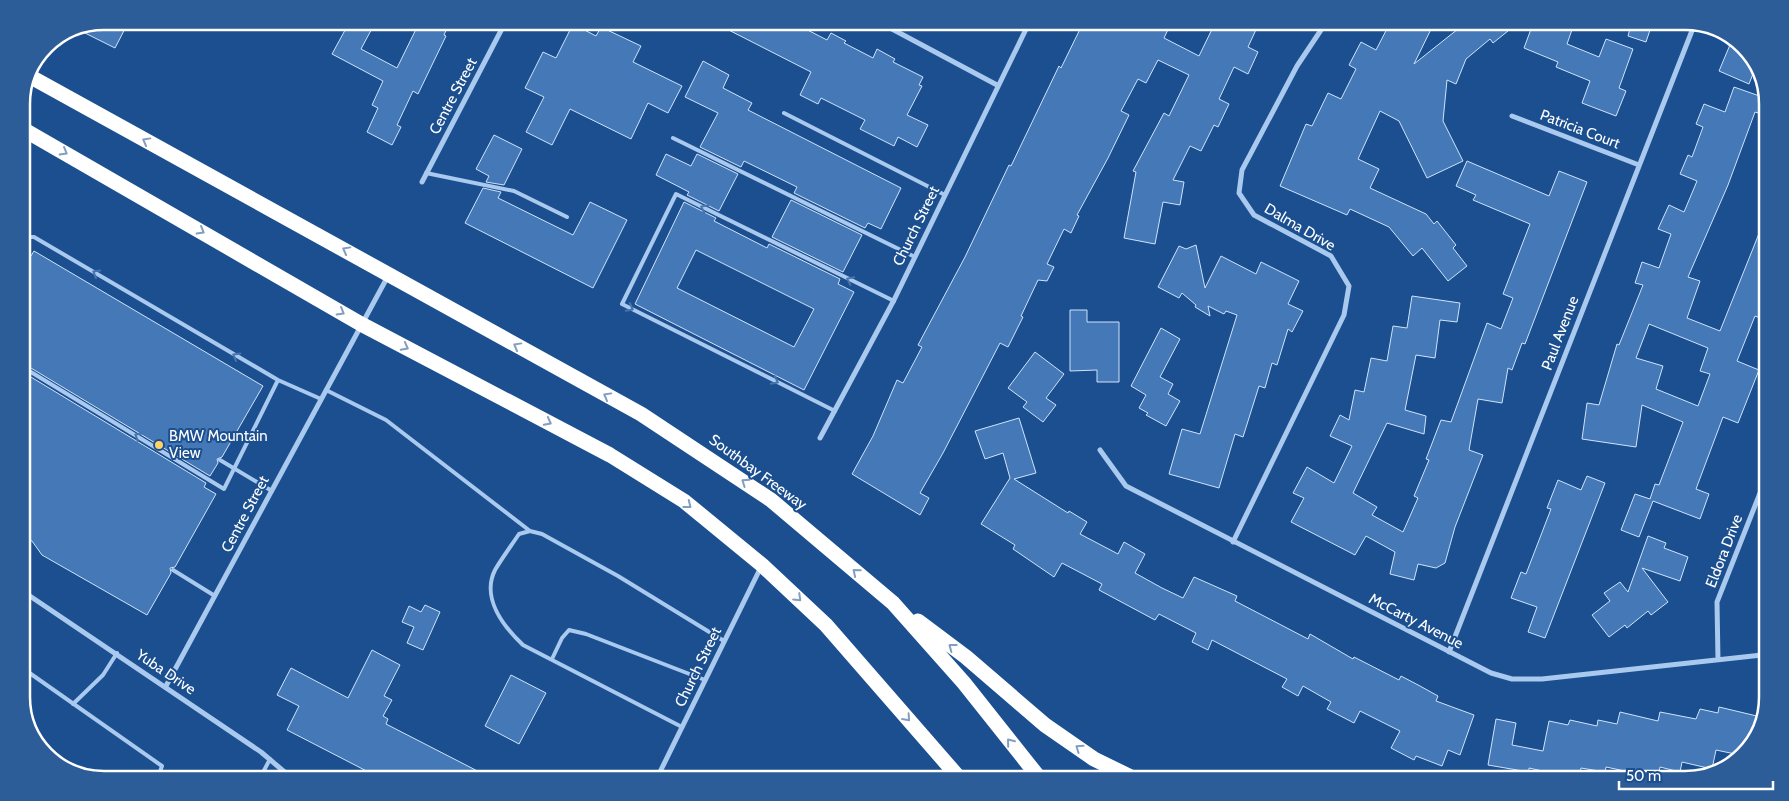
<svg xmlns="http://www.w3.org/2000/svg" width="1789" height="801" viewBox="0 0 1789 801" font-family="Cabin,sans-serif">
<rect width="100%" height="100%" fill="#1b4f8f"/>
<path fill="#4478b7" stroke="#cfe3fa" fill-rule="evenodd" d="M 104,21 L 129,21 L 115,48 L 81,31 Z
M 350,21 L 376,21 L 361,49 L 397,68 L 420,21 L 444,21 L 442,26 L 447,28 L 444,35 L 446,36 L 418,94 L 413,91 L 397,125 L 401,127 L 392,145 L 367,132 L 378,108 L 372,105 L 383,81 L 332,54 Z
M 711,21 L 790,21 L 827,40 L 831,33 L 846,41 L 844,43 L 873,58 L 877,49 L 895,59 L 893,62 L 923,77 L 919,85 L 922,86 L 907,115 L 928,125 L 917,147 L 898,137 L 894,146 L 860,129 L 865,120 L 821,98 L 818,104 L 800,95 L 811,72 Z
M 1084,21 L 1172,21 L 1164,38 L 1199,56 L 1216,21 L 1260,21 L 1248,47 L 1258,52 L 1248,74 L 1234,67 L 1219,99 L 1229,104 L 1218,127 L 1214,125 L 1201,151 L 1190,146 L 1173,180 L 1184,182 L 1180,205 L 1163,202 L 1155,244 L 1124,238 L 1136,172 L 1133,171 L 1164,113 L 1169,116 L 1189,75 L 1158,60 L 1146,83 L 1138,79 L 1121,111 L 1129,115 L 1108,158 L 1077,215 L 1079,216 L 1071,233 L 1064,229 L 1047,264 L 1054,267 L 1047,281 L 1038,280 L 1021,316 L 1023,317 L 1008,347 L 1000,343 L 943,453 L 920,493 L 929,498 L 920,515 L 852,474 L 873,436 L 897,380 L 903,383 L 922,347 L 918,345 L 965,257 L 1009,165 L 1011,166 L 1059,66 L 1061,68 Z
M 1391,21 L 1435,21 L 1414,64 L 1468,21 L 1513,21 L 1505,27 L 1508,31 L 1493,43 L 1490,39 L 1466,59 L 1456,84 L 1447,80 L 1443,121 L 1463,161 L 1427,178 L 1399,121 L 1380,111 L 1358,159 L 1379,169 L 1370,188 L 1426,214 L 1434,224 L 1437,221 L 1456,245 L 1453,248 L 1467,266 L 1448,281 L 1422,248 L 1413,256 L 1389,227 L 1350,209 L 1347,215 L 1280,186 L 1306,124 L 1312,126 L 1328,93 L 1341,99 L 1356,69 L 1349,65 L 1361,42 L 1376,50 Z
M 1534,21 L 1575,21 L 1567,44 L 1599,57 L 1606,39 L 1633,49 L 1619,88 L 1626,91 L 1616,116 L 1582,103 L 1590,81 L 1556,67 L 1558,62 L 1524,48 Z
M 1632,21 L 1653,21 L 1646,42 L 1628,36 Z
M 573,24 L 596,36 L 601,27 L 641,46 L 633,62 L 682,86 L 668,113 L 648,103 L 631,139 L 570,109 L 552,145 L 526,132 L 544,97 L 525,88 L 543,52 L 556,58 Z
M 1732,40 L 1754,58 L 1756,66 L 1749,84 L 1719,71 Z
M 703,61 L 729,75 L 723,88 L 752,103 L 748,110 L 901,188 L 881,229 L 868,223 L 865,228 L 794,193 L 797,187 L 744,161 L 741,167 L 700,147 L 718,113 L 685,97 Z
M 1734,87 L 1768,99 L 1768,105 L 1764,115 L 1755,112 L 1728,185 L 1688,277 L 1700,281 L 1687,318 L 1720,331 L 1766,216 L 1765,320 L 1755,316 L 1737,361 L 1759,370 L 1738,423 L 1723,417 L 1696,489 L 1709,494 L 1700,519 L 1653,501 L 1639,537 L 1621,530 L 1635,494 L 1650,499 L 1655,484 L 1659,485 L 1683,422 L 1642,405 L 1636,447 L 1582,439 L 1587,403 L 1599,405 L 1617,344 L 1619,345 L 1643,285 L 1635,283 L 1642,262 L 1659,268 L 1671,234 L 1658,229 L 1669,205 L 1684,212 L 1697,181 L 1680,174 L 1688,155 L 1692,157 L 1703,127 L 1696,124 L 1704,104 L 1725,112 ZM 1649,324 L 1708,348 L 1700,371 L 1710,374 L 1698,406 L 1656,389 L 1663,366 L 1636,358 Z
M 494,135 L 522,149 L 504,185 L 486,182 L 489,176 L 476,169 Z
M 666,154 L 691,166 L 697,154 L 738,174 L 719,211 L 687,195 L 689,192 L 656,175 Z
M 1467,161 L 1549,196 L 1559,171 L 1587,182 L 1525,344 L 1522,343 L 1512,370 L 1508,368 L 1502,403 L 1478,399 L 1469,450 L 1483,455 L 1455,527 L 1445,563 L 1436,568 L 1418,564 L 1414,580 L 1390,574 L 1395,552 L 1366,536 L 1355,555 L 1291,522 L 1304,498 L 1293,493 L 1307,467 L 1334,483 L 1352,446 L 1330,436 L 1340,415 L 1349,420 L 1355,390 L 1364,392 L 1371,358 L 1387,361 L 1393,326 L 1407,328 L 1412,296 L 1460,303 L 1457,322 L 1440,320 L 1435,358 L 1416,355 L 1405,410 L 1426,416 L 1424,434 L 1387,423 L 1353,493 L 1377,507 L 1372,515 L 1403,532 L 1418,498 L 1414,496 L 1429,460 L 1426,459 L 1441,420 L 1451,422 L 1487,323 L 1501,329 L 1513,298 L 1503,294 L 1530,224 L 1473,200 L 1476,195 L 1456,186 Z
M 483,188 L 501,192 L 498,198 L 573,235 L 590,202 L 627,220 L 593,288 L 465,223 Z
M 791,200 L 862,235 L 843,272 L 772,237 Z
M 684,202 L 716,218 L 714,221 L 767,248 L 769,244 L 840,279 L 838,284 L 854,292 L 804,390 L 635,304 ZM 696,250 L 814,309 L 794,347 L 677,288 Z
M 1196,245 L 1205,288 L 1221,256 L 1256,274 L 1261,262 L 1299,281 L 1288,304 L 1303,311 L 1292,332 L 1288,329 L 1277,365 L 1272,363 L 1265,388 L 1259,386 L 1243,437 L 1235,434 L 1219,488 L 1169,474 L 1182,429 L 1200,434 L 1237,315 L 1226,311 L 1224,314 L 1208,306 L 1210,316 L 1195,307 L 1196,305 L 1182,293 L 1179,298 L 1158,287 L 1179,246 L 1186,249 Z
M 34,251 L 263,386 L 222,457 L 217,459 L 218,463 L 210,476 L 21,362 L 21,272 Z
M 1070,310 L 1087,310 L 1087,322 L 1119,322 L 1119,382 L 1097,382 L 1097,370 L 1070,371 Z
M 1161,328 L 1180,339 L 1160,377 L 1173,384 L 1168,394 L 1180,401 L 1166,426 L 1146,415 L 1148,413 L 1139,408 L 1146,395 L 1131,386 Z
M 1035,352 L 1064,374 L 1046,398 L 1056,405 L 1043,422 L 1023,407 L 1027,402 L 1008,388 Z
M 21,371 L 206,483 L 204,487 L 216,494 L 175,567 L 170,568 L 171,573 L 147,615 L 42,555 L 32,541 L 21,535 Z
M 1019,418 L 1036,473 L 1014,479 L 1068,513 L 1069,511 L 1087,522 L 1080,534 L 1118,554 L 1124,542 L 1145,554 L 1135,573 L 1162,588 L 1183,598 L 1194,577 L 1237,596 L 1235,601 L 1308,639 L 1310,634 L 1353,659 L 1354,657 L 1399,680 L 1401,676 L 1420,686 L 1438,696 L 1436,701 L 1474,715 L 1460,755 L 1448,750 L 1442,766 L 1416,756 L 1414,760 L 1391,748 L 1400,731 L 1360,711 L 1354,723 L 1327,709 L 1331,702 L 1303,686 L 1298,696 L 1282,687 L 1287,679 L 1212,640 L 1208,650 L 1192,642 L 1196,633 L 1159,614 L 1155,620 L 1099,590 L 1102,584 L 1062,563 L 1054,577 L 1013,549 L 1015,545 L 981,524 L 1010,478 L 1003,453 L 985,459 L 975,431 Z
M 1587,476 L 1605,483 L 1545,638 L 1528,632 L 1537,607 L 1511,598 L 1521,572 L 1526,574 L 1551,509 L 1547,508 L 1558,480 L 1581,490 Z
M 1648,536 L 1666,543 L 1664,548 L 1688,557 L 1680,581 L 1642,568 L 1668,602 L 1651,615 L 1648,611 L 1627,628 L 1625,625 L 1609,637 L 1592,615 L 1610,601 L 1604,593 L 1620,582 L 1628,592 Z
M 425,605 L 440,612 L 423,650 L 407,643 L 414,627 L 402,622 L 409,606 L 421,612 Z
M 372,650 L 400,665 L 384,696 L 392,700 L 383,716 L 388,719 L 386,724 L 495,780 L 384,780 L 287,730 L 299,706 L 277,695 L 291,668 L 348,698 Z
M 511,675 L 546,693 L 519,744 L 485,726 Z
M 1719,707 L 1761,717 L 1761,729 L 1740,755 L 1716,750 L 1712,769 L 1682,762 L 1680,772 L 1660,767 L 1658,778 L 1606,767 L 1605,772 L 1581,768 L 1580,773 L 1576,772 L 1574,778 L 1529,768 L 1529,772 L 1488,765 L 1496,719 L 1516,723 L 1512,745 L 1543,751 L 1549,721 L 1568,725 L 1570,720 L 1597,726 L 1598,720 L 1617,724 L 1620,712 L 1658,721 L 1660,712 L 1696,719 L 1700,709 L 1718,713 Z"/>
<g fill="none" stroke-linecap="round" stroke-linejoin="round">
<path stroke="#a9c9ee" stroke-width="4" d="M 784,113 L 945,195
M 673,138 L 915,257
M 426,173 L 514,191 L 567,217
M 21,237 L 34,237 L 278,380 L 321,399
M 21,366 L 224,489 L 278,380
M 326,390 L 386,420 L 530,531
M 835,411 L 622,304 L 676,194 L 894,301
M 220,460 L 272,491
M 173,570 L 215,596
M 552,659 L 562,638 L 569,630 L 586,634 L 705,680
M 21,667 L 162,766 L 157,780
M 73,704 L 103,675 L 117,653
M 682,727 L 523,645 C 504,627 481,598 495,570 C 502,558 511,546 519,534 L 530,531 L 542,534 L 618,576 L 724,641
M 259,780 L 270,759"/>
<path stroke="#a9c9ee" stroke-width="5" d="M 877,21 L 997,85
M 1512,116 L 1639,165
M 422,182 L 506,21
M 820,438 L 894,300 L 1030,21
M 1100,450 L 1126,486 L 1491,673 L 1512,679 L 1542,679 L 1762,655
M 1233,542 L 1344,315 L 1349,286 L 1331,256 L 1254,215 L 1239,193 L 1242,170 L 1297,66 L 1327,21
M 21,590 L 261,752 L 294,780
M 1449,652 L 1695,23
M 1718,660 L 1717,602 L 1764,483
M 166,686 L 388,276
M 656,780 L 761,567"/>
<path stroke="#fff" stroke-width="15" d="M 31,77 L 641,414 L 771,500 L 893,603 L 964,683 L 1041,780
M 21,128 L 361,324 L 610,455 L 684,501 L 762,565 L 826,625 L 961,780
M 918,621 L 966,657 L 1045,725 L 1094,759 L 1137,780"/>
</g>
<defs><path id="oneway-chevron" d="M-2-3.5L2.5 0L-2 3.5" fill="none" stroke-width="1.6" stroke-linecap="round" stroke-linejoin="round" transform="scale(1.25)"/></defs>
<g stroke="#829ec1">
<use href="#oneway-chevron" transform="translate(146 141) rotate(-151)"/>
<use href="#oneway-chevron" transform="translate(64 152) rotate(30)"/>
<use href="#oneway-chevron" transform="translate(201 231) rotate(30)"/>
<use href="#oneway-chevron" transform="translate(346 250) rotate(-151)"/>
<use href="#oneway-chevron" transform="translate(341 312) rotate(30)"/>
<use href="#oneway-chevron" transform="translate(517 346) rotate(-151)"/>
<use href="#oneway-chevron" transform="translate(405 347) rotate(28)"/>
<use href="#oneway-chevron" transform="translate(607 396) rotate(-151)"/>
<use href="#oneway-chevron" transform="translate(548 422) rotate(28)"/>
<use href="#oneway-chevron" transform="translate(745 482) rotate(-145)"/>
<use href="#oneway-chevron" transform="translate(688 505) rotate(38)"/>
<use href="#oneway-chevron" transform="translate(856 572) rotate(-140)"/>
<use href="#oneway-chevron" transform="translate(798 598) rotate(44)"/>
<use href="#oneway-chevron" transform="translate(952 647) rotate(-143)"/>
<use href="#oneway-chevron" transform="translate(907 718) rotate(48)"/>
<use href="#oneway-chevron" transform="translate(1010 742) rotate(-129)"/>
<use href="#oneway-chevron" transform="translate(1079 748) rotate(-145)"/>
</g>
<g stroke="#4674ac">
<use href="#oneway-chevron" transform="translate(704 208) rotate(-154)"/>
<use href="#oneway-chevron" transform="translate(96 273) rotate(-150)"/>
<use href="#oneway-chevron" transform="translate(850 280) rotate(-154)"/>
<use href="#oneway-chevron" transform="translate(630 308) rotate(28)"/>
<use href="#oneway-chevron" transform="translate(236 356) rotate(-150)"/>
<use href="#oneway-chevron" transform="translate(775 381) rotate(27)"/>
<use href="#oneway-chevron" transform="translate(138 436) rotate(-149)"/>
</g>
<circle fill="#ffd166" stroke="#1b4f8f" stroke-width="2" cx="159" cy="445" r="5"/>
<g text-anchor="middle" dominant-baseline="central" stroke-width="4" stroke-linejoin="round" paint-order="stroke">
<g font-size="15" fill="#fff" stroke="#1b4f8f">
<text transform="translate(453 96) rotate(-62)">Centre Street</text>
<text transform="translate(1580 129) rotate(21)">Patricia Court</text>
<text transform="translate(916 226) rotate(-64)">Church Street</text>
<text transform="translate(1300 227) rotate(30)">Dalma Drive</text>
<text transform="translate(1560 333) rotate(-69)">Paul Avenue</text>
<text transform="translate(758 472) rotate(36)">Southbay Freeway</text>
<text transform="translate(245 514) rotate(-62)">Centre Street</text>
<text transform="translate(1724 551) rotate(-69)">Eldora Drive</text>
<text transform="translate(1416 621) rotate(27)">McCarty Avenue</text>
<text transform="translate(698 667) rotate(-64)">Church Street</text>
<text transform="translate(166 672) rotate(34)">Yuba Drive</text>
</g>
<g font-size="15" fill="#fff" stroke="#1b4f8f" text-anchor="start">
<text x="169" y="436">BMW Mountain<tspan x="169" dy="17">View</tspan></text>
</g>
</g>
<path d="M0 0H1789V801H0ZM104 30H1685A74 74 0 0 1 1759 104V697A74 74 0 0 1 1685 771H104A74 74 0 0 1 30 697V104A74 74 0 0 1 104 30Z" fill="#2d5d98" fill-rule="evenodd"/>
<path fill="none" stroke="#fff" stroke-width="2.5" d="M104 30H1685A74 74 0 0 1 1759 104V697A74 74 0 0 1 1685 771H104A74 74 0 0 1 30 697V104A74 74 0 0 1 104 30Z"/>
<path d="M1619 781v8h154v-8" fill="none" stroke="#ffffff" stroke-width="2.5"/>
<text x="1626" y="781" font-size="15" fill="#ffffff" stroke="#1b4f8f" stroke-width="4" paint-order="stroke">50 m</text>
</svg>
